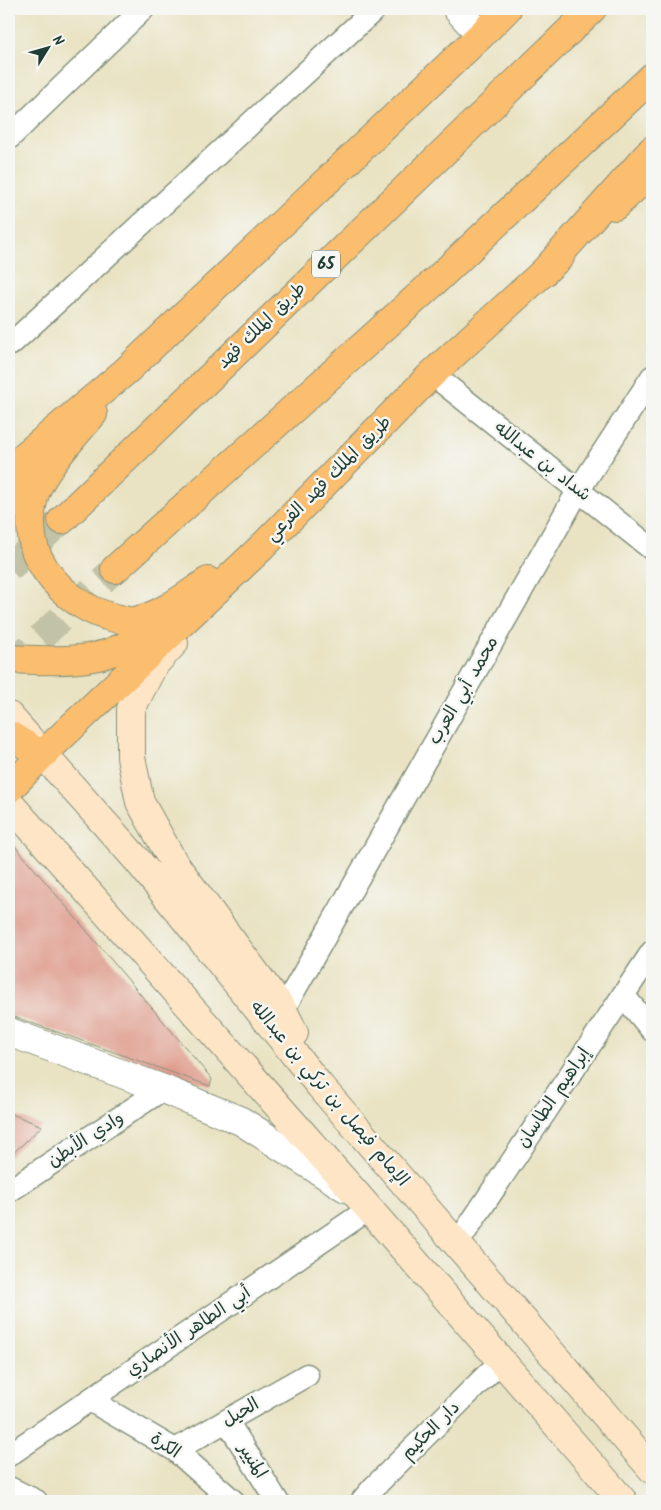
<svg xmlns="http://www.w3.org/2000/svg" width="661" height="1510" viewBox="0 0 661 1510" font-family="Kalam,'Playpen Sans Arabic',sans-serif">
<rect width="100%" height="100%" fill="#f6f6f2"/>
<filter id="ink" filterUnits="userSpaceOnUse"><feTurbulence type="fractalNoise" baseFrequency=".02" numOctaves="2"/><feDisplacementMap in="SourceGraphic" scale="10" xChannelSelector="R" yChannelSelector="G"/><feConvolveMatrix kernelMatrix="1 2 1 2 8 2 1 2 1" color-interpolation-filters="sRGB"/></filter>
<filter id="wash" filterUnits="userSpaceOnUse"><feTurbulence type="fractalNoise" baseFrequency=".0096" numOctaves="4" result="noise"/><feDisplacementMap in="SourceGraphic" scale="20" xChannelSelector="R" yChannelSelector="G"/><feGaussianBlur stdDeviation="1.12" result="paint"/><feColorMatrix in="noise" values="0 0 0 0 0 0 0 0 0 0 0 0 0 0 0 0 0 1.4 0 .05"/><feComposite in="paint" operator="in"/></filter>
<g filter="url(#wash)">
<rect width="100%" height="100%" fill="#e9e3c3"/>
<g id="blocks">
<path fill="#df9d8e" d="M 9,839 L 212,1079 L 210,1086 L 9,1015 Z
M 9,1113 L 42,1126 L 9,1157 Z"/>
</g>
</g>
<g filter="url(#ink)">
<use href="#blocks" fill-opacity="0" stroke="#84907c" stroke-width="1"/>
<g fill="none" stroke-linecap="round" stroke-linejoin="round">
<path stroke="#c1c2a6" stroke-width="28" stroke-dasharray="28 14" stroke-linecap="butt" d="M 9,568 L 62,520
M 9,666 L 115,569"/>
<defs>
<path id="minor" d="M 9,138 L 143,9
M 9,342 L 11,344 L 375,9
M 432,374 L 652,549
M 623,995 L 652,1030
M 283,1010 L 578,491 L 652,377
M 9,1191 L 163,1089
M 457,1244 L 652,952
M 90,1400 L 175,1450 L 233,1501
M 227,1421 L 277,1501
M 175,1450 L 307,1375
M 9,1455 L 369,1209
M 9,1488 L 36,1501
M 362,1501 L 374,1487 L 501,1361"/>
<path id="tertiary" d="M 457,9 L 481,35
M 9,1032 L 163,1089 L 241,1121 L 346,1188"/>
<path id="secondary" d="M 174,643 L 153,666 L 131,709 L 131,757 L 140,802 L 174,863 L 283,1010 L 294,1033
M 9,716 L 138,861 L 320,1086 L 652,1469
M 9,803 L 357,1195 L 623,1501"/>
<path id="primary" d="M 615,206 L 652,172
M 93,414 C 76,434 40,473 34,497 C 29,514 30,541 38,557 C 54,589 85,613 120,619 C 124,620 130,622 135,621 C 162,615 186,596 208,581
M 9,469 L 126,371 L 481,35 L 507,9
M 9,505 L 14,492 L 39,460
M 9,659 C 37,660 66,662 93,657 C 117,653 146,636 165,621
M 9,735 L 42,755
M 9,789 L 42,755 L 262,547 L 432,374 L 560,257"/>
<path id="motorway" d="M 542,274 L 652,150
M 62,520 L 592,9
M 115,569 L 432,284 L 652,77"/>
</defs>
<use href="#minor" stroke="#84907c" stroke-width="25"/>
<use href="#tertiary" stroke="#84907c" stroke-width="30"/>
<use href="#secondary" stroke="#84907c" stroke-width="30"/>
<use href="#primary" stroke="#84907c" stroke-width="30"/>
<use href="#motorway" stroke="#84907c" stroke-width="30"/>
<use href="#minor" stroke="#fff" stroke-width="22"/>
<use href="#tertiary" stroke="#fff" stroke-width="28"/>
<use href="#secondary" stroke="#fde5c5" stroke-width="28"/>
<use href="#primary" stroke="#fbbd6e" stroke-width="28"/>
<use href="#motorway" stroke="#fbbd6e" stroke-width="28"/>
</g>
</g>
<g text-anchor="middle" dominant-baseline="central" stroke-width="5" stroke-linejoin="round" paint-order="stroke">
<rect fill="#f6f6f2" stroke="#60746d" stroke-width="1" x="312" y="250.5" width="28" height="27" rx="4"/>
<g font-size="16" font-weight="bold" fill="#1f3d34">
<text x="326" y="264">65</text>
</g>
<g font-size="18" fill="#1f3d34" stroke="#f6f6f2">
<text transform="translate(262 326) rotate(-44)">طريق الملك فهد</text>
<text transform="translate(542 462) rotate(38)">شداد بن عبدالله</text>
<text transform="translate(329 479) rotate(-45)">طريق الملك فهد الفرعي</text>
<text transform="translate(464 691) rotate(-60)">محمد أبي العرب</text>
<text transform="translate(329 1094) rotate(50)">الإمام فيصل بن تركي بن عبدالله</text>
<text transform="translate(554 1098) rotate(-56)">إبراهيم الطاسان</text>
<text transform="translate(86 1140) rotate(-33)">وادي الأبطن</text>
<text transform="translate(189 1332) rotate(-34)">أبي الطاهر الأنصاري</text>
<text transform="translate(241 1413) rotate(-30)">الحيل</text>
<text transform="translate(431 1431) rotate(-45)">دار الحكيم</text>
<text transform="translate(165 1446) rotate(34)">الكرة</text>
<text transform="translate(252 1461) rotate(58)">المنيير</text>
</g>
</g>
<rect width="661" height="1510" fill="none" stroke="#f6f6f2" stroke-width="30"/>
<g transform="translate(48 48) rotate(53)" stroke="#f6f6f2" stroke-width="4" paint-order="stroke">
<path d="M0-4L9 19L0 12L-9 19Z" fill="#1f3d34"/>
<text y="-8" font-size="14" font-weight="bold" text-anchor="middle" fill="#1f3d34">N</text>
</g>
</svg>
